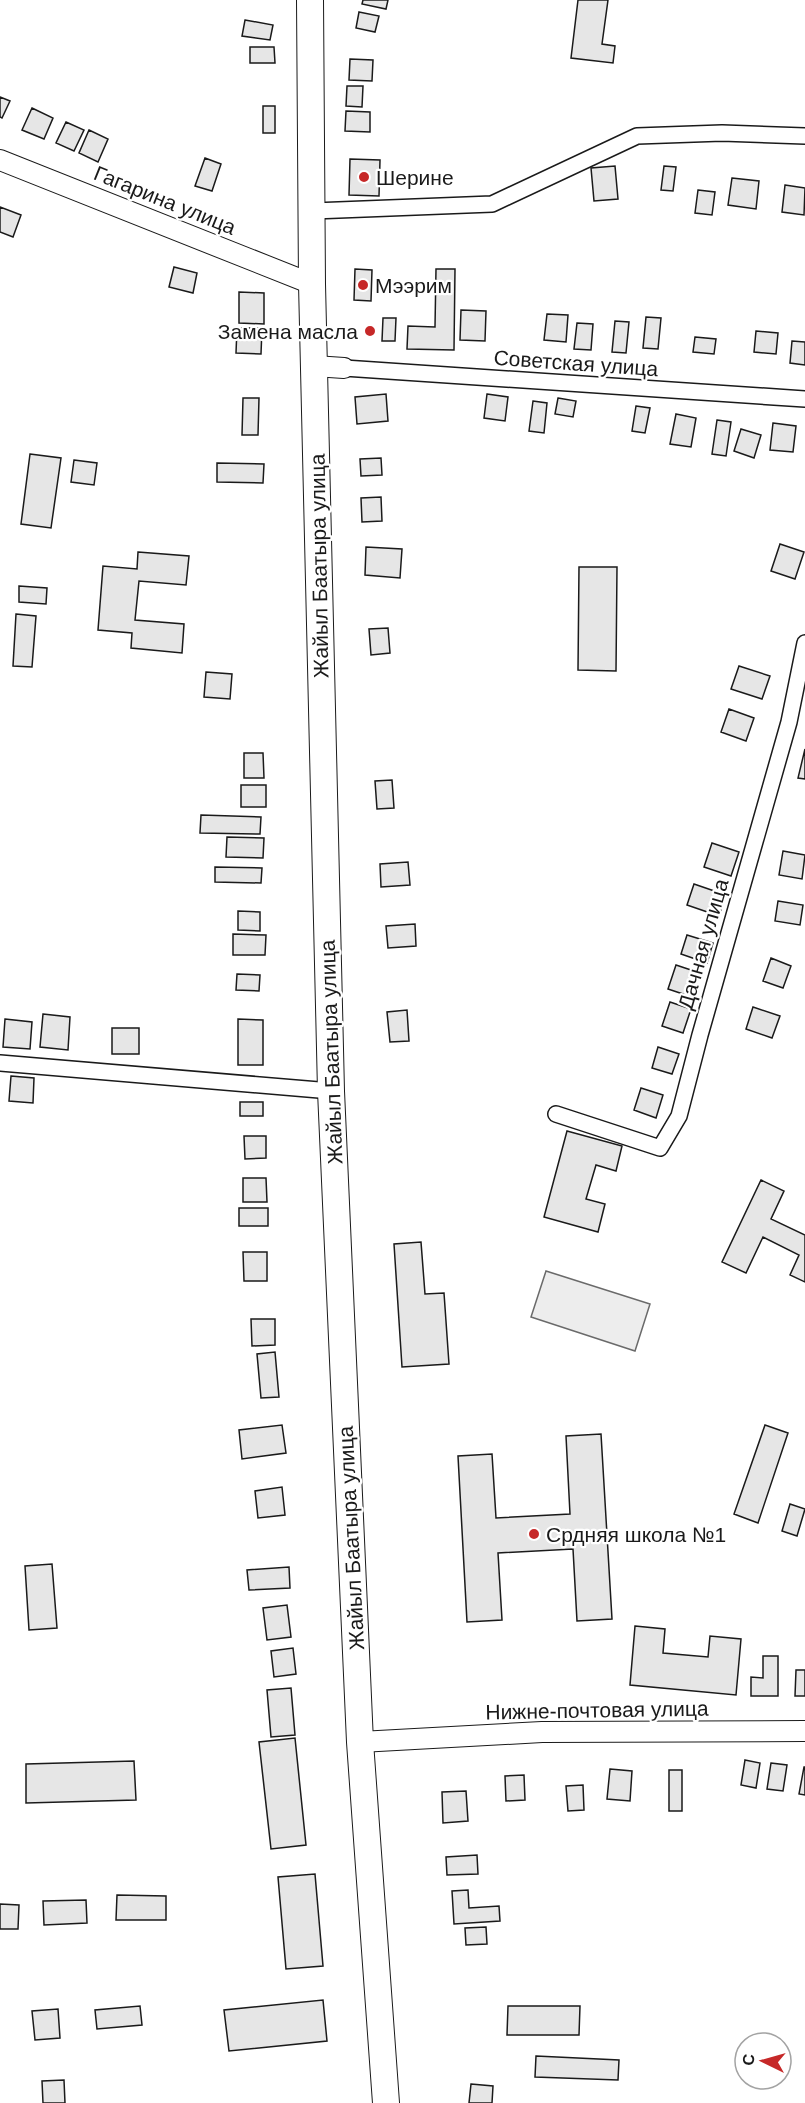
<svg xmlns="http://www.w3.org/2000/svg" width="805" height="2103" viewBox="0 0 805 2103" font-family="Helvetica,sans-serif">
<rect width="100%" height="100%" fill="#fff"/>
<path fill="#ededed" stroke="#6a6a6a" stroke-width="1.5" d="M 546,1271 L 650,1304 L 635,1351 L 531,1317 Z"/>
<path fill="#e6e6e6" stroke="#1a1a1a" stroke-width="1.5" d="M 363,0 L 388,0 L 386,9 L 362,4 Z
M 578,0 L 608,0 L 602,44 L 615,46 L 613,63 L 571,58 Z
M 359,12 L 379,16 L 375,32 L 356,28 Z
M 245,20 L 273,25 L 270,40 L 242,36 Z
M 250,47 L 274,47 L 275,63 L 250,63 Z
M 350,59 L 373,60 L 372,81 L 349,80 Z
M 347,86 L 363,86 L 362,107 L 346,106 Z
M 0,97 L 10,101 L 2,118 L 0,117 Z
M 263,106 L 275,106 L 275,133 L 263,133 Z
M 32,108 L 53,118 L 44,139 L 22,130 Z
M 346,111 L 370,112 L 370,132 L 345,131 Z
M 66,122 L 84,130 L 74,151 L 56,143 Z
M 89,130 L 108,139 L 98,162 L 79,153 Z
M 205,158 L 221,164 L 212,191 L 195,186 Z
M 350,159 L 380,160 L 379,196 L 349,195 Z
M 615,166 L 618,199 L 594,201 L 591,168 Z
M 664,166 L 676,167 L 673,191 L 661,190 Z
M 732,178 L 759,181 L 756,209 L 728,205 Z
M 785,185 L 805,188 L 804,215 L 782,212 Z
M 698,190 L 715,192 L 712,215 L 695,213 Z
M 0,207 L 21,215 L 13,237 L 0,232 Z
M 174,267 L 197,273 L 193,293 L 169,287 Z
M 355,269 L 372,270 L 371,301 L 354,300 Z
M 436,269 L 455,269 L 454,350 L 407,349 L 408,326 L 435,327 Z
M 239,292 L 264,293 L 264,324 L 239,323 Z
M 461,310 L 486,311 L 485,341 L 460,340 Z
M 547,314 L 568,315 L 566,342 L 544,340 Z
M 646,317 L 661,318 L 658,349 L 643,348 Z
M 383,318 L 396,318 L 395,341 L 382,341 Z
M 615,321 L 629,322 L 626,353 L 612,352 Z
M 577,323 L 593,324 L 591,350 L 574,349 Z
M 237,328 L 262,328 L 261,354 L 236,353 Z
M 756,331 L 778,333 L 776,354 L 754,352 Z
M 695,337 L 716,339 L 714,354 L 693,352 Z
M 792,341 L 805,342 L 805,365 L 790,363 Z
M 386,394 L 388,421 L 357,424 L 355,397 Z
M 487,394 L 508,397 L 505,421 L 484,418 Z
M 243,398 L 259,398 L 258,435 L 242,435 Z
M 558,398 L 576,401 L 573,417 L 555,414 Z
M 533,401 L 547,403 L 544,433 L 529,431 Z
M 636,406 L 650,408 L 645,433 L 632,431 Z
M 676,414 L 696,418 L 691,447 L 670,444 Z
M 717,420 L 731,422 L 726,456 L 712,454 Z
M 773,423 L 796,426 L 793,452 L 770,450 Z
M 741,429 L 761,435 L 754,458 L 734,451 Z
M 30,454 L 61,458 L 51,528 L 21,524 Z
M 381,458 L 382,475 L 361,476 L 360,459 Z
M 74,460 L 97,463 L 94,485 L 71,482 Z
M 217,463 L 264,464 L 263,483 L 217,482 Z
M 381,497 L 382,521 L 362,522 L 361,498 Z
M 780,544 L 804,552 L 795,579 L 771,571 Z
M 366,547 L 402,549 L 400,578 L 365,575 Z
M 138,552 L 189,556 L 186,585 L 139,581 L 135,620 L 184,624 L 182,653 L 131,648 L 132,633 L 98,630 L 103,566 L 137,569 Z
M 579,567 L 617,567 L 616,671 L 578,670 Z
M 19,586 L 47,588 L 46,604 L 19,602 Z
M 16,614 L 36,616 L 32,667 L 13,666 Z
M 388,628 L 390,653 L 371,655 L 369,629 Z
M 739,666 L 770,676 L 762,699 L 731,689 Z
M 206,672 L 232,674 L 230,699 L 204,697 Z
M 729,709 L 754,718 L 746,741 L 721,732 Z
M 805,749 L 805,779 L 798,778 Z
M 244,753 L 263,753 L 264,778 L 244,778 Z
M 392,780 L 394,808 L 377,809 L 375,781 Z
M 241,785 L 266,785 L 266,807 L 241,807 Z
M 201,815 L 261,817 L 260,834 L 200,833 Z
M 227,837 L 264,838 L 263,858 L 226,857 Z
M 712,843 L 739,852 L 731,876 L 704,867 Z
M 783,851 L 805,855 L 802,879 L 779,875 Z
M 408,862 L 410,885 L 381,887 L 380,864 Z
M 215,867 L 262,868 L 261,883 L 215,882 Z
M 694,884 L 726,895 L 719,916 L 687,905 Z
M 778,901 L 803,905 L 800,925 L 775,921 Z
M 238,911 L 260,912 L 260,931 L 238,930 Z
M 415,924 L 416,946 L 388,948 L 386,926 Z
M 233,934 L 266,935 L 265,955 L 233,955 Z
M 687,935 L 713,943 L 707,963 L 681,954 Z
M 771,958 L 791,966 L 783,988 L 763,981 Z
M 676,965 L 700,973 L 692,997 L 668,989 Z
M 237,974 L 260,975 L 259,991 L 236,990 Z
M 670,1002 L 691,1009 L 683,1033 L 662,1026 Z
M 753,1007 L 780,1016 L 772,1038 L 746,1029 Z
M 407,1010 L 409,1041 L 390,1042 L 387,1012 Z
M 43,1014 L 70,1017 L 68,1050 L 40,1047 Z
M 5,1019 L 32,1022 L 30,1049 L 3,1047 Z
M 238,1019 L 263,1020 L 263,1065 L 238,1065 Z
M 112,1028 L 139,1028 L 139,1054 L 112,1054 Z
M 658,1047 L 679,1054 L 672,1074 L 652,1068 Z
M 11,1076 L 34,1078 L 33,1103 L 9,1101 Z
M 641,1088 L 663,1095 L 656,1118 L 634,1110 Z
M 240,1102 L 263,1102 L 263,1116 L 240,1116 Z
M 567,1131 L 622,1146 L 616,1171 L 596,1165 L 586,1199 L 605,1204 L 598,1232 L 544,1217 Z
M 244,1136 L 266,1136 L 266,1158 L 245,1159 Z
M 243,1178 L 266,1178 L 267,1202 L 243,1202 Z
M 761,1180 L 784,1191 L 771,1219 L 805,1235 L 805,1282 L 790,1275 L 799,1255 L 763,1237 L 746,1273 L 722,1262 Z
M 239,1208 L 268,1208 L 268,1226 L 239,1226 Z
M 421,1242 L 425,1294 L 444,1293 L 449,1364 L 402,1367 L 394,1244 Z
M 243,1252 L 267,1252 L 267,1281 L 244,1281 Z
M 251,1319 L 275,1319 L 275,1345 L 252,1346 Z
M 275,1352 L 279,1397 L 261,1398 L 257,1354 Z
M 282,1425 L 286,1453 L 242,1459 L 239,1430 Z
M 765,1425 L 788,1433 L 758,1523 L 734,1514 Z
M 601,1434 L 612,1619 L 577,1621 L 573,1549 L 498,1553 L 502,1620 L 467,1622 L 458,1456 L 492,1454 L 496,1518 L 570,1514 L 566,1436 Z
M 282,1487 L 285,1515 L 258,1518 L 255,1491 Z
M 790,1504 L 805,1509 L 797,1536 L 782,1531 Z
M 52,1564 L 57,1628 L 29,1630 L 25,1566 Z
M 289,1567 L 290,1588 L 249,1590 L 247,1570 Z
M 287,1605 L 291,1637 L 267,1640 L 263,1608 Z
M 635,1626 L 665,1629 L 663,1653 L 708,1657 L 710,1636 L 741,1639 L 736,1695 L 630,1685 Z
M 293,1648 L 296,1674 L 274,1677 L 271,1651 Z
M 763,1656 L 778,1656 L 778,1696 L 751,1696 L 751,1677 L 763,1678 Z
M 796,1670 L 805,1670 L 805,1696 L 795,1696 Z
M 291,1688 L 295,1735 L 271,1737 L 267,1690 Z
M 295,1738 L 306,1845 L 271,1849 L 259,1742 Z
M 745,1760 L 760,1763 L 756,1788 L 741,1785 Z
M 134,1761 L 136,1800 L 26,1803 L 26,1764 Z
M 771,1763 L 787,1765 L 783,1791 L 767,1789 Z
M 804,1767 L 805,1767 L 805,1795 L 799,1794 Z
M 610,1769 L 632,1771 L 630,1801 L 607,1799 Z
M 669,1770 L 682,1770 L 682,1811 L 669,1811 Z
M 524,1775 L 525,1800 L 506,1801 L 505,1776 Z
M 583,1785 L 584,1810 L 568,1811 L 566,1786 Z
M 466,1791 L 468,1821 L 443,1823 L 442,1792 Z
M 477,1855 L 478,1874 L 447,1875 L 446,1857 Z
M 315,1874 L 323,1966 L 286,1969 L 278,1877 Z
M 468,1890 L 469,1908 L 499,1906 L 500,1921 L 454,1924 L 452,1891 Z
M 117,1895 L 166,1896 L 166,1920 L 116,1920 Z
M 86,1900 L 87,1923 L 44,1925 L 43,1901 Z
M 0,1904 L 19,1905 L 18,1929 L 0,1929 Z
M 486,1927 L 487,1944 L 466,1945 L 465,1928 Z
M 323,2000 L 327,2041 L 229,2051 L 224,2010 Z
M 140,2006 L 142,2025 L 97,2029 L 95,2010 Z
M 508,2006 L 580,2006 L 579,2035 L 507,2035 Z
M 58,2009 L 60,2038 L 35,2040 L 32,2011 Z
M 536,2056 L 619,2060 L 618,2080 L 535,2077 Z
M 64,2080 L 65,2103 L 43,2103 L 42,2081 Z
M 471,2084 L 493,2086 L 492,2103 L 469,2103 Z"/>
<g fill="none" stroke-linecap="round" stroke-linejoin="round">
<defs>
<path id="minor" d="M 313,211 L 492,204 L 637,136 L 722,133 L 805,136
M 344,368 L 805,399
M 0,1063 L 331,1091
M 556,1114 L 660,1148 L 679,1116 L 700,1035 L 789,722 L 805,643"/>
<path id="tertiary" d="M 0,160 L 312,284
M 314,366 L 344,368
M 360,1742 L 542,1732 L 805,1731"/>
<path id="trunk" d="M 310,0 L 312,284 L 331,1091 L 360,1742 L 386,2103"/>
</defs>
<use href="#minor" stroke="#1a1a1a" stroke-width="18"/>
<use href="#tertiary" stroke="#1a1a1a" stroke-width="22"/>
<use href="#trunk" stroke="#1a1a1a" stroke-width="28"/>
<use href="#minor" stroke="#fff" stroke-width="15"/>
<use href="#tertiary" stroke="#fff" stroke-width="20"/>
<use href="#trunk" stroke="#fff" stroke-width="26"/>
</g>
<g fill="#c62828" stroke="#fff" stroke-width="2">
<circle cx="364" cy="177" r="6"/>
<circle cx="363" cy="285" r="6"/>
<circle cx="370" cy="331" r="6"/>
<circle cx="534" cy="1534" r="6"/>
</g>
<g text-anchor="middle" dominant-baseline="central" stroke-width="4.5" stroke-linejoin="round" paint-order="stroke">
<g font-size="21" fill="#1a1a1a" stroke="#fff" text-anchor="start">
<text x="376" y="177">Шерине</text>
<text x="375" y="285">Мээрим</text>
<text x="358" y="331" text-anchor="end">Замена масла</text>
<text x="546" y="1534">Срдняя школа №1</text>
</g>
<g font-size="21" fill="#1a1a1a" stroke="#fff">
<text transform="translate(165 200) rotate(22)">Гагарина улица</text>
<text transform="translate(576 363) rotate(4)">Советская улица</text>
<text transform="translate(319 566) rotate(-91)">Жайыл Баатыра улица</text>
<text transform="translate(703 944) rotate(-74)">Дачная улица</text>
<text transform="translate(331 1052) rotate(-92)">Жайыл Баатыра улица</text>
<text transform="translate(351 1538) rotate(-93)">Жайыл Баатыра улица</text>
<text transform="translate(597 1710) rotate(-1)">Нижне-почтовая улица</text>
</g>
</g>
<g transform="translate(763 2061) rotate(275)"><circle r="28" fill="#ffffff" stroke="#a3a3a3" stroke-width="1.5"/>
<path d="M0-4.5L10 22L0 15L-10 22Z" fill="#c62828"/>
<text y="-9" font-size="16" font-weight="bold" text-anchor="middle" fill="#1a1a1a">С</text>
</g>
</svg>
